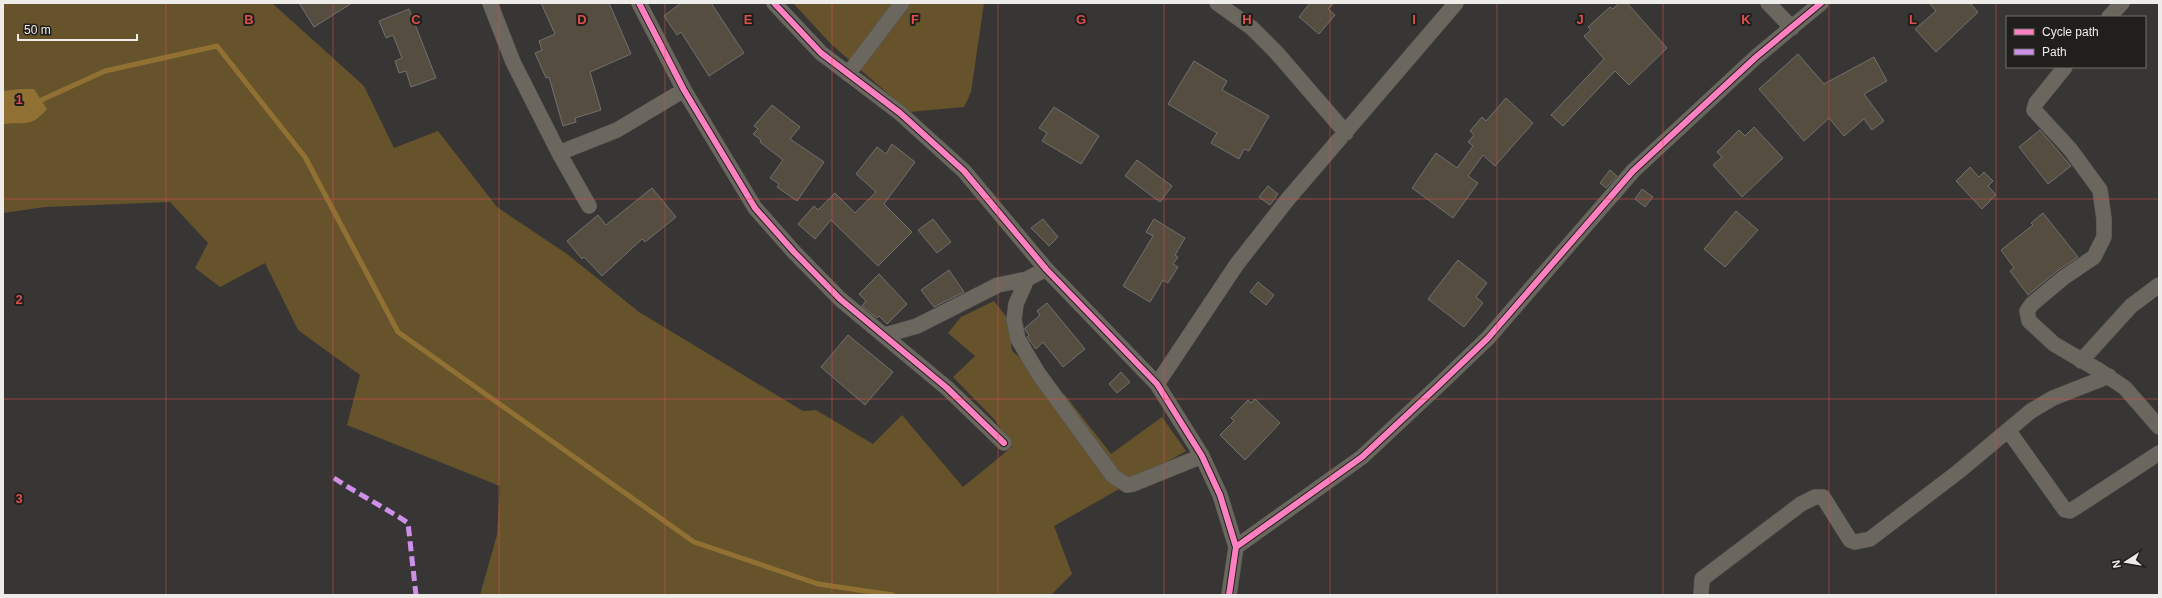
<svg xmlns="http://www.w3.org/2000/svg" width="2162" height="598" viewBox="0 0 2162 598" font-family="Helvetica,sans-serif">
<rect width="100%" height="100%" fill="#383634"/>
<path fill="#67532b" d="M 3,3 L 272,3 L 364,86 L 394,148 L 438,131 L 497,207 L 567,254 L 639,312 L 803,411 L 816,410 L 873,444 L 902,415 L 963,487 L 1012,447 L 995,420 L 953,377 L 975,356 L 948,333 L 961,317 L 994,301 L 1008,319 L 1012,351 L 1065,395 L 1111,454 L 1162,417 L 1186,451 L 1054,526 L 1072,574 L 1051,595 L 480,595 L 497,535 L 500,486 L 347,425 L 360,375 L 298,330 L 265,263 L 220,287 L 195,268 L 208,243 L 170,202 L 45,207 L 3,213 Z
M 793,3 L 984,3 L 971,92 L 964,107 L 909,112 L 831,44 Z"/>
<path fill="#907133" d="M 21,89 L 34,89 L 47,109 C 30,129 24,121 3,124 L 3,91 Z"/>
<g fill="none" stroke-linecap="round" stroke-linejoin="round">
<path stroke="#907133" stroke-width="5" d="M 37,102 L 105,71 L 217,46 L 305,157 L 398,332 L 694,542 L 818,584 L 893,595"/>
</g>
<path fill="#554d40" stroke="#72706e" d="M 299,3 L 352,3 L 314,27 Z
M 541,3 L 609,3 L 631,54 L 590,72 L 601,110 L 575,118 L 576,122 L 563,126 L 549,77 L 546,78 L 535,53 L 542,50 L 539,41 L 555,34 Z
M 681,3 L 711,3 L 744,53 L 709,76 L 681,32 L 677,35 L 664,16 Z
M 1310,3 L 1334,3 L 1328,9 L 1335,15 L 1319,34 L 1299,17 Z
M 1619,3 L 1627,3 L 1667,48 L 1629,85 L 1615,71 L 1563,126 L 1551,115 L 1604,59 L 1584,36 L 1591,30 L 1588,27 L 1610,7 L 1613,9 Z
M 1929,3 L 1970,3 L 1978,12 L 1936,52 L 1915,29 L 1936,11 Z
M 409,9 L 436,78 L 411,87 L 406,71 L 399,73 L 395,61 L 402,58 L 393,35 L 386,38 L 379,21 Z
M 1798,54 L 1824,84 L 1874,57 L 1887,81 L 1864,94 L 1884,121 L 1872,130 L 1864,119 L 1844,136 L 1829,118 L 1804,141 L 1759,89 Z
M 1194,61 L 1227,81 L 1222,90 L 1269,116 L 1249,151 L 1244,149 L 1239,159 L 1211,143 L 1217,133 L 1168,104 Z
M 1506,98 L 1533,123 L 1495,166 L 1483,155 L 1468,176 L 1478,183 L 1453,218 L 1412,188 L 1436,153 L 1457,168 L 1473,146 L 1468,142 L 1474,135 L 1470,131 L 1482,117 L 1486,121 Z
M 772,105 L 800,127 L 790,139 L 824,162 L 797,201 L 777,187 L 779,184 L 770,178 L 783,160 L 760,142 L 761,140 L 753,134 L 758,129 L 754,126 Z
M 1054,107 L 1099,136 L 1081,164 L 1042,141 L 1047,133 L 1039,128 Z
M 1754,127 L 1783,158 L 1742,197 L 1713,165 L 1722,157 L 1717,152 L 1739,130 L 1745,136 Z
M 2040,130 L 2071,166 L 2048,184 L 2019,147 Z
M 892,144 L 915,162 L 884,204 L 912,232 L 878,266 L 831,220 L 815,239 L 798,224 L 814,206 L 818,210 L 835,193 L 855,213 L 876,192 L 856,174 L 877,147 L 886,154 Z
M 1137,160 L 1172,186 L 1160,202 L 1125,176 Z
M 1970,167 L 1979,177 L 1984,172 L 1993,181 L 1988,186 L 1996,195 L 1982,209 L 1956,181 Z
M 1610,170 L 1617,176 L 1606,188 L 1600,183 Z
M 1268,186 L 1278,194 L 1270,205 L 1259,197 Z
M 652,188 L 676,217 L 645,242 L 642,239 L 602,276 L 584,257 L 582,259 L 567,241 L 598,215 L 606,225 Z
M 1642,189 L 1653,197 L 1645,207 L 1635,199 Z
M 1736,211 L 1758,230 L 1725,267 L 1704,249 Z
M 2043,213 L 2078,257 L 2057,271 L 2028,295 L 2010,271 L 2014,268 L 2001,250 L 2033,225 L 2031,223 Z
M 933,219 L 951,242 L 937,253 L 918,230 Z
M 1043,219 L 1058,237 L 1049,246 L 1031,228 Z
M 1154,219 L 1185,238 L 1175,255 L 1178,257 L 1173,264 L 1178,267 L 1168,283 L 1163,280 L 1150,302 L 1123,286 L 1153,236 L 1146,232 Z
M 1458,260 L 1487,283 L 1476,297 L 1483,303 L 1464,327 L 1428,299 Z
M 949,270 L 964,292 L 934,307 L 921,290 Z
M 879,274 L 907,304 L 887,324 L 879,316 L 877,318 L 862,306 L 866,301 L 859,294 Z
M 1258,282 L 1274,295 L 1266,305 L 1250,292 Z
M 1047,303 L 1085,349 L 1063,367 L 1043,342 L 1036,349 L 1027,337 L 1029,335 L 1025,330 L 1025,328 L 1040,315 L 1037,311 Z
M 848,335 L 893,372 L 865,405 L 821,367 Z
M 1121,372 L 1130,382 L 1117,393 L 1109,384 Z
M 1255,399 L 1280,423 L 1245,460 L 1220,435 L 1234,421 L 1231,418 L 1248,400 L 1251,403 Z"/>
<g fill="none" stroke-linecap="round" stroke-linejoin="round">
<defs>
<path id="street" d="M 490,3 L 513,62 L 559,153 L 589,206
M 639,3 L 684,90 L 755,208 L 794,252 L 840,299 L 947,388 L 1004,443
M 774,3 L 821,53 L 900,113 L 964,171 L 1046,269 L 1157,384 L 1202,456 L 1220,495 L 1236,547 L 1229,595
M 1217,3 L 1252,28 L 1276,52 L 1346,133
M 1768,3 L 1792,28
M 2109,17 L 2122,3
M 2065,67 L 2036,103 L 2034,110 L 2070,149 L 2100,190 L 2104,219 L 2104,237 L 2094,257 L 2063,278 L 2032,304 L 2027,311 L 2029,321 L 2054,344 L 2100,371 L 2125,388 L 2159,427
M 848,74 L 902,3
M 559,153 L 617,130 L 684,90
M 1046,269 L 1027,279 L 1016,304 L 1014,320 L 1018,339 L 1038,373 L 1113,476 L 1127,485 L 1133,484 L 1202,456
M 885,335 L 917,326 L 998,285 L 1027,279
M 2081,361 L 2131,306 L 2159,285
M 1157,384 L 1237,264 L 1288,199 L 1456,3
M 2008,430 L 2065,510 L 2070,511 L 2078,506 L 2159,453
M 1236,547 L 1362,457 L 1440,384 L 1488,338 L 1633,171 L 1756,57 L 1821,3
M 1701,595 L 1702,579 L 1801,504 L 1815,497 L 1823,497 L 1850,540 L 1855,542 L 1870,539 L 1958,472 L 2031,411 L 2053,398 L 2109,376"/>
</defs>
<use href="#street" stroke="#545352" stroke-width="16"/>
<use href="#street" stroke="#6b675f" stroke-width="15"/>
<path stroke="#ce8fe9" stroke-width="5" stroke-dasharray="10 5" stroke-linecap="butt" d="M 334,478 C 358,494 384,507 408,523 L 416,595"/>
<defs>
<path id="cycleway" d="M 639,3 L 684,90 L 755,208 L 794,252 L 840,299 L 947,388 L 1004,443
M 774,3 L 821,53 L 900,113 L 964,171 L 1046,269 L 1157,384 L 1202,456 L 1220,495 L 1236,547 L 1229,595
M 1236,547 L 1362,457 L 1440,384 L 1488,338 L 1633,171 L 1756,57 L 1821,3"/>
</defs>
<use href="#cycleway" stroke="#201f1c" stroke-width="8"/>
<use href="#cycleway" stroke="#ff80c0" stroke-width="6"/>
</g>
<path fill="none" stroke="#db4f4f" stroke-width="1" stroke-opacity="0.55" d="M 166,3 L 166,595M 333,3 L 333,595M 499,3 L 499,595M 665,3 L 665,595M 832,3 L 832,595M 998,3 L 998,595M 1164,3 L 1164,595M 1330,3 L 1330,595M 1497,3 L 1497,595M 1663,3 L 1663,595M 1829,3 L 1829,595M 1996,3 L 1996,595M 3,199 L 2159,199M 3,399 L 2159,399"/>
<g font-size="13" text-anchor="middle" font-weight="bold" fill="#db4f4f" stroke="#201f1c" stroke-width="4" stroke-linejoin="round" paint-order="stroke">
<text x="249" y="24">B</text>
<text x="416" y="24">C</text>
<text x="582" y="24">D</text>
<text x="748" y="24">E</text>
<text x="915" y="24">F</text>
<text x="1081" y="24">G</text>
<text x="1247" y="24">H</text>
<text x="1414" y="24">I</text>
<text x="1580" y="24">J</text>
<text x="1746" y="24">K</text>
<text x="1913" y="24">L</text>
<text x="19" y="104">1</text>
<text x="19" y="304">2</text>
<text x="19" y="503">3</text>
</g>
<rect width="2162" height="598" fill="none" stroke="#eeece9" stroke-width="8"/>
<rect x="2006" y="16" width="140" height="52" fill="#201f1c" stroke="#72716e"/>
<rect x="2014" y="29" width="20" height="6" fill="#ff80c0" stroke="#72716e"/>
<text x="2042" y="36" font-size="12" fill="#eeece9">Cycle path</text>
<rect x="2014" y="49" width="20" height="6" fill="#ce8fe9" stroke="#72716e"/>
<text x="2042" y="56" font-size="12" fill="#eeece9">Path</text>
<g transform="translate(2126 562) rotate(258)" stroke="#201f1c" stroke-width="3" paint-order="stroke">
<path d="M0-3L7 15L0 10L-7 15Z" fill="#eeece9"/>
<text y="-6" font-size="11" font-weight="bold" text-anchor="middle" fill="#eeece9">N</text>
</g>
<path d="M18 34v6h119v-6" fill="none" stroke="#eeece9" stroke-width="2"/>
<text x="24" y="34" font-size="12" fill="#eeece9" stroke="#201f1c" stroke-width="3" paint-order="stroke">50 m</text>
</svg>
